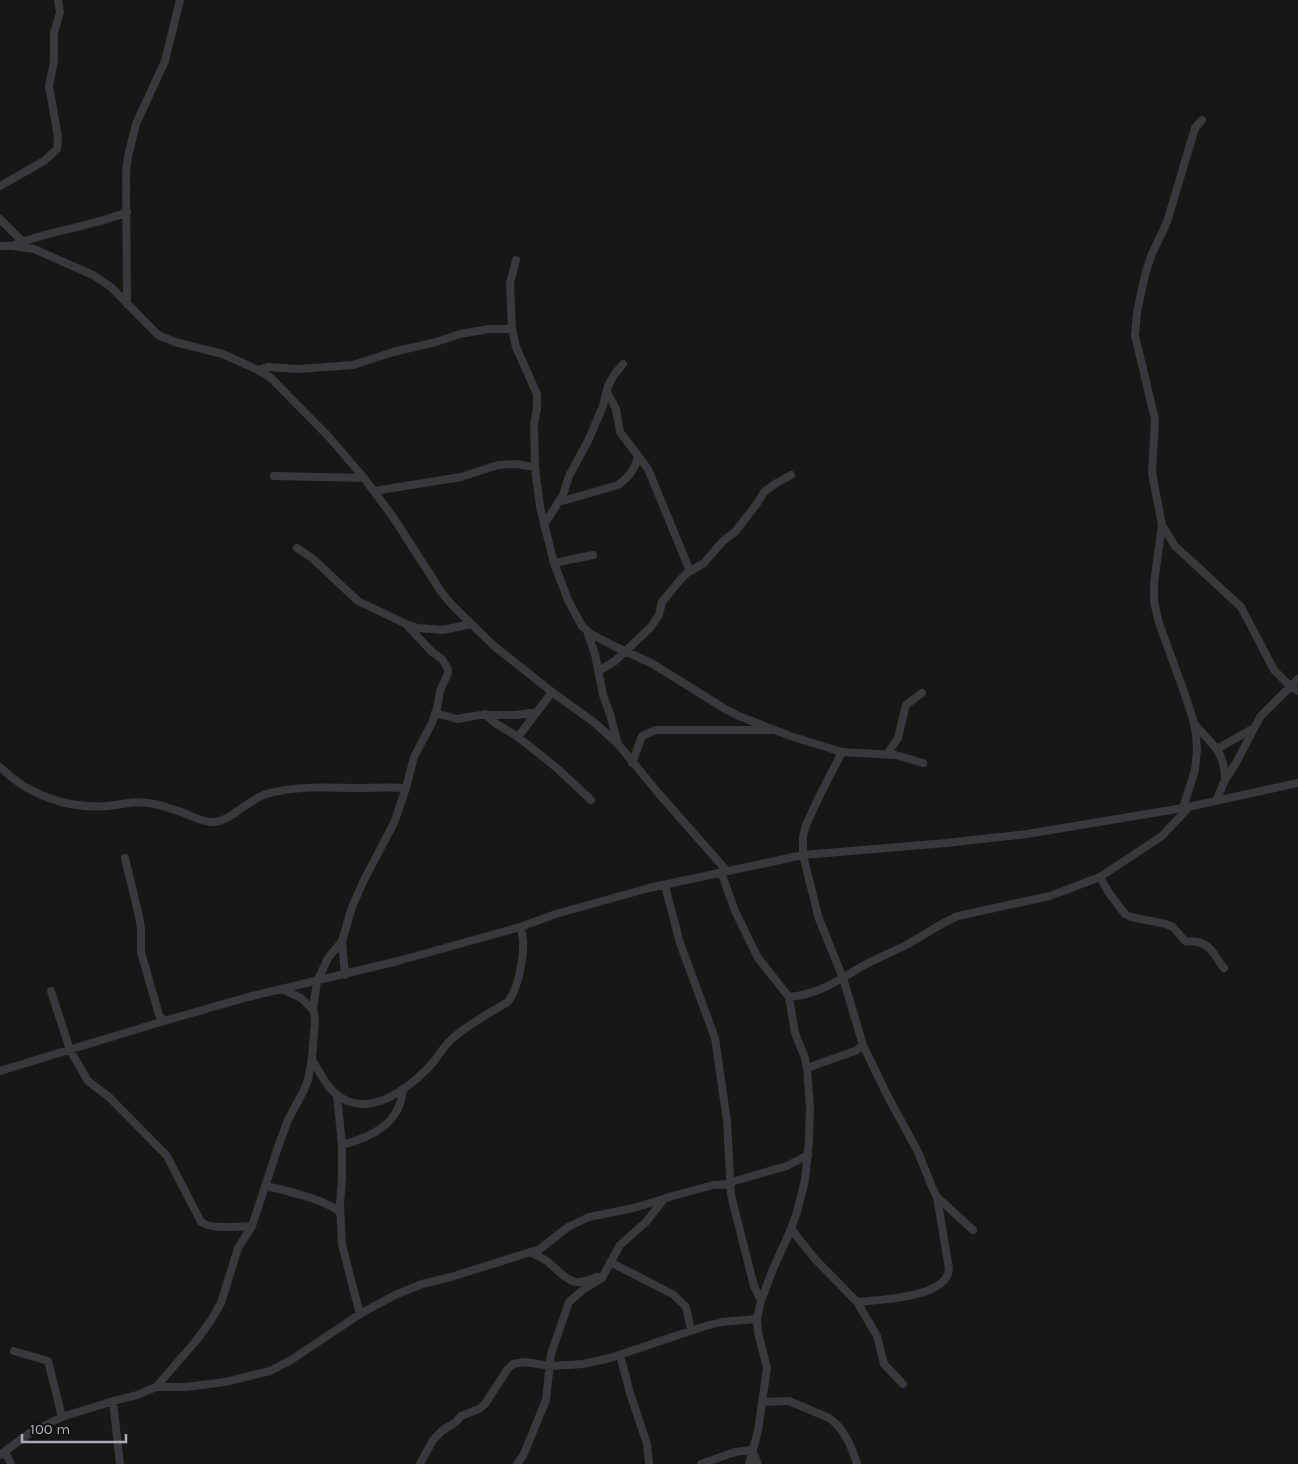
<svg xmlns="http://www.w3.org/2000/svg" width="1298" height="1464" viewBox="0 0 1298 1464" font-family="Karla,sans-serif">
<rect width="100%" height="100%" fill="#171718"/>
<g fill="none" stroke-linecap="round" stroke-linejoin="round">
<path stroke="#38383d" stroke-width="8" d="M 0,186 L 44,161 L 57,149 L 58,137 L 49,86 L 54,62 L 54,33 L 60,12 L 58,0
M 0,219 L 23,242
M 14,245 C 51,230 91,227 127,212
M 0,246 L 12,246 L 34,249 L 93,275 L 111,287 L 158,335 L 175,342 L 223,354 L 258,370 L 271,378 L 329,437 L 364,478 L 393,517 L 442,593 L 452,605 L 493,645 L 552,692 L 595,723 L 618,744 L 659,794 L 727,871
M 516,260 L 510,283 L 512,329 L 516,347 L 537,394 L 537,409 L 534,424 L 535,467 L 540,507 L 554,563 L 568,600 L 582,626 L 591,634 L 614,646 L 653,664 L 725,709 L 739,716 L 790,736 L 842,752 L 896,755 L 923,763
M 127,304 L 126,172 L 128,157 L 136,124 L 165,61 L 180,0
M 258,370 L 268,367 L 299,369 L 353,365 L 393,352 L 436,342 L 460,334 L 489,329 L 512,329
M 607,392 L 616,409 L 620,432 L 648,469 L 690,571
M 274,476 L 364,478
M 374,491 L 461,477 L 498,465 L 515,464 L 535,467
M 559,502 L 618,485 C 629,477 635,469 638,456
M 544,525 L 563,495 L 569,476 L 588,441 L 603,406 L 608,386 L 614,375 L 623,364
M 1162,525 L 1175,546 L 1241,607 L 1274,670 L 1291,687 L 1298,691
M 297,548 L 312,558 L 358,601 L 406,624 L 418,628 L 443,630 L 471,624
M 554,563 L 593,555
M 587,631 L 595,654 L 603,695 L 610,714 L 618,744
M 599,671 L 615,661 L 650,628 L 659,615 L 662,602 L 681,579 L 687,573 L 704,563 L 723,541 L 735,532 L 756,505 L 764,492 L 775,484 L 791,475
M 435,713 L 457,719 L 480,715 L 516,715 L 537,712
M 485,714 L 495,723 L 518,737 L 558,769 L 591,800
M 1195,725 C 1213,745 1225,752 1225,780
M 518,737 L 552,692
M 1217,749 L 1254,728
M 842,752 L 820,795 L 806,825 L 803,836 L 803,855 L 819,919 L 843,978 L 863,1045 L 886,1093 L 918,1152 L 932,1187 L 937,1197 L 973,1230
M 887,754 L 898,738 L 906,705 L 922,693
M 632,763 L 642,736 L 656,730 L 770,730
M 0,767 C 28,795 67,809 107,806 C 122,805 132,800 148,803 C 159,804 170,808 181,812 C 190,815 203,823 213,822 C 230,822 249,799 266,794 C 295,786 327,787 357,788 C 373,788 390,787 406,788
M 1216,801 L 1225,780 L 1236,763 L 1260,717 L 1298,679
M 1183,808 L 1195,770 L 1197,750 L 1196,734 L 1193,719 L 1183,689 L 1159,623 L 1154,602 L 1154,583 L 1162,525 L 1152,473 L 1155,419 L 1135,336 L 1137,312 L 1145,275 L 1151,256 L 1167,222 L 1195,128 L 1202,120
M 125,858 L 139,916 L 141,928 L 141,952 L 159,1015 L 164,1021
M 721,872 L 735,911 L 758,958 L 789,997 L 795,1033 L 805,1058 L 807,1068 L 810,1107 L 809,1140 L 805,1180 L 797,1212 L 791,1229 L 773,1269 L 761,1301 L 757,1319 L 758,1333 L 767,1368 L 758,1431 L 749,1464
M 1100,877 L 1109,893 L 1125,914 L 1131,917 L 1166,924 L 1173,927 L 1185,941 C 1190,942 1194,941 1198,942 C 1212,945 1216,959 1224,968
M 665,886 L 680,943 L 715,1038 L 727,1121 L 731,1195 L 754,1286 L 761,1301
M 345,975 L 342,941 L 352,907 L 363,882 L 394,823 L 406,788 L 414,757 L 432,723 L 437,709 L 440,691 L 448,673 L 448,669 L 442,659 L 432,652 L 406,624
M 282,989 L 301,998 L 313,1010
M 51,991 L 70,1050
M 789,997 C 820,994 836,981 863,966 C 877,958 893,952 908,944 C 926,934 939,924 958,916 L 1050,896 L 1100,877 L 1162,836 L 1189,807
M 70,1050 L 88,1081 L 109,1097 L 167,1156 L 201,1222 C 211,1230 239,1226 252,1226
M 312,1060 C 320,1071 325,1086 336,1094 C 367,1120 407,1090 429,1067 C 438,1058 443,1046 453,1038 C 469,1024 489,1013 508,1002 C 519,987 528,945 520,927
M 807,1068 L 855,1051 L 863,1045
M 0,1071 L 164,1021 L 248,997 L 398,961 L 520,927 L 556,914 L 649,888 L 803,855 L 946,843 L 1027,834 L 1183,808 L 1298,783
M 337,1095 L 342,1145 L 342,1178 L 340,1204 L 342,1245 L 360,1314
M 342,1145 C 372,1137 400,1124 403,1089
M 731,1182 L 787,1166 L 808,1155
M 265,1186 C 281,1189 331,1201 340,1213
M 791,1229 L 815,1259 L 857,1302 L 877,1336 L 884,1364 L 903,1384
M 530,1252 C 536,1255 543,1258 548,1262 C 567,1278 571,1289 597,1277
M 610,1262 L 674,1295 L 686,1307 L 691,1330
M 857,1302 C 879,1300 947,1298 949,1269 L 937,1197
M 14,1351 L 48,1361 L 62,1417
M 620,1355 L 630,1393 L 647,1444 L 649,1464
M 156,1387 L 185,1387 L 225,1382 L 270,1371 L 291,1360 L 360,1314 L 395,1295 L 422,1284 L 451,1277 L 540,1249 L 568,1227 L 589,1217 L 634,1208 L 676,1195 L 713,1185 L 731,1184
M 113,1401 L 120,1464
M 763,1402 L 789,1401 L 829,1418 C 844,1428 852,1447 857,1464
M 5,1452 L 11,1464
M 0,1455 L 31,1432 L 62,1417 L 110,1402 L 137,1395 L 156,1387 L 195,1342 L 210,1322 L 221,1303 L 238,1248 L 252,1226 L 278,1147 L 288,1120 L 304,1090 L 308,1080 L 312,1058 L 315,1020 L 313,1008 L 317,982 L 328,958 L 342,941
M 420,1464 L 433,1440 L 443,1430 L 456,1422 L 461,1416 L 479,1409 L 485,1404 L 507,1370 L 513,1364 L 525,1362 L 550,1366 L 583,1364 L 610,1358 L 699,1328 L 721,1322 L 757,1319
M 517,1464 L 523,1456 L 546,1400 L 551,1354 L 569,1302 L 584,1289 L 602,1278 L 620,1245 L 646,1222 L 665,1198
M 701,1464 L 735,1452 L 752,1450 L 758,1464"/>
</g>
<path d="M22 1434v8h104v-8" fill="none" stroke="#aaacb7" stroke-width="2.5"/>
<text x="30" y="1434" font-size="15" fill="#aaacb7" stroke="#121213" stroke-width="4" paint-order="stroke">100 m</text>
</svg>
